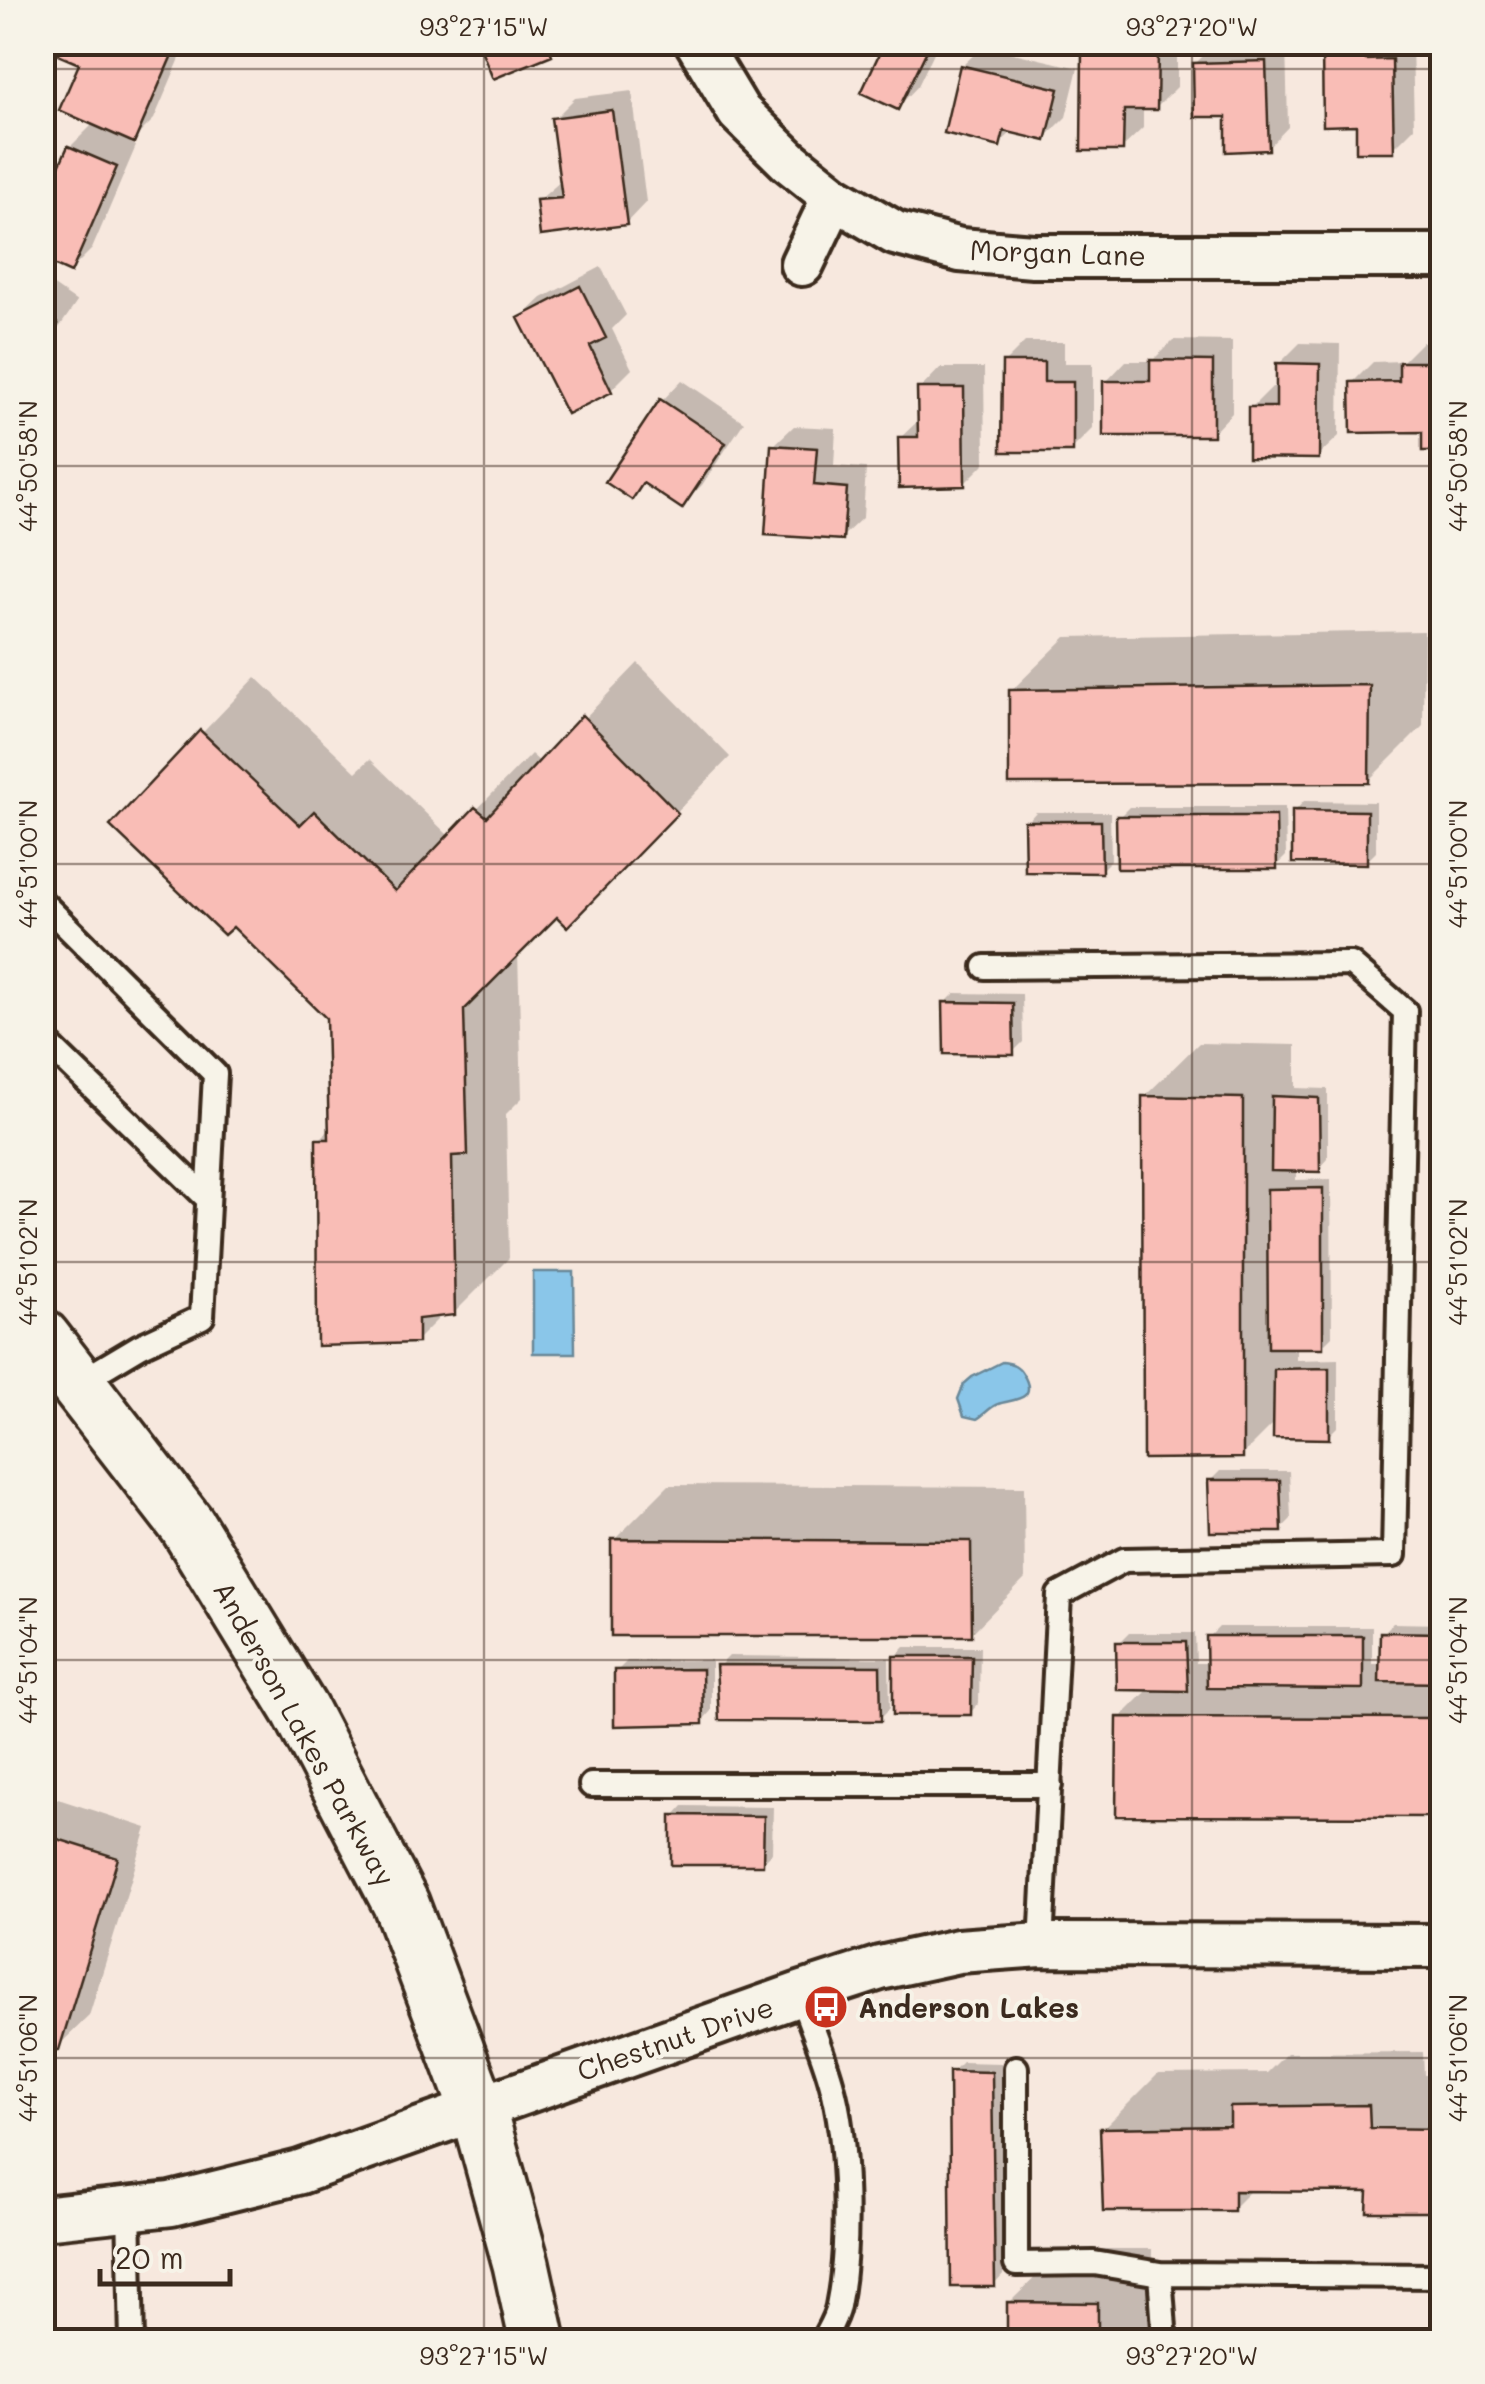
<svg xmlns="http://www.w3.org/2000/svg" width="1485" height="2384" viewBox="0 0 1485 2384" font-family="Mali,sans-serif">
<rect width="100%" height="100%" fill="#f7e8de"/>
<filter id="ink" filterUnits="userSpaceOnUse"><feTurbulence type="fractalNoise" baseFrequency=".01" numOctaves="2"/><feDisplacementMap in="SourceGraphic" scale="20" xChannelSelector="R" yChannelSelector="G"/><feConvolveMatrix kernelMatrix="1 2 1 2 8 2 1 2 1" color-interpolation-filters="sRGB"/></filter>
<g filter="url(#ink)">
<path fill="#8ac6e9" stroke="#6a8898" stroke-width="2.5" d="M 533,1272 L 574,1272 L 575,1353 L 533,1353 Z
M 1002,1362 C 1012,1363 1018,1365 1023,1374 C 1040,1402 1010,1399 998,1404 C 991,1406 984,1415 977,1419 L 964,1416 L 958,1399 L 964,1384 L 972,1377 Z"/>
<path fill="#0003" d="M 66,42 L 187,42 L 154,119 L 130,143 L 136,146 L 92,249 L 71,270 L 42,258 L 42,165 L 59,172 L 70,147 L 94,123 L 82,63 Z
M 481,42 L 561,42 L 550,53 Z
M 866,42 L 939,42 L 918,86 L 898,107 L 884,51 Z
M 1092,42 L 1177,42 L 1177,87 L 1156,108 L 1143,108 L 1143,128 L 1122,148 L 1084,50 Z
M 1286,42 L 1288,127 L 1268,148 L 1228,114 L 1195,64 L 1216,43 Z
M 1331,42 L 1412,42 L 1414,128 L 1393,149 L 1358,123 L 1324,50 Z
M 983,46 L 1078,68 L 1066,117 L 1045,138 L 1013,131 L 999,144 L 962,66 Z
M 632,91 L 646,202 L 626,223 L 538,201 L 562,180 L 554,119 L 575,98 Z
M 601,267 L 626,315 L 612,329 L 632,369 L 611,390 L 568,410 L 521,318 L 542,298 Z
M 42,278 L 77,302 L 42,352 Z
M 1173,340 L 1232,341 L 1232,413 L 1212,434 L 1106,382 L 1126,361 L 1152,361 Z
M 1025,342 L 1064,342 L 1064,363 L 1093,363 L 1093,428 L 1072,449 L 1004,363 Z
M 1422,342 L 1442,342 L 1442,448 L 1425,448 L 1424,430 L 1352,383 L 1373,362 L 1403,361 Z
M 1300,343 L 1340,344 L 1339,436 L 1318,456 L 1251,408 L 1272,387 L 1278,387 L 1279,364 Z
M 940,368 L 984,368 L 985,463 L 964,484 L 900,438 L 920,419 L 920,389 Z
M 682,380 L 744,422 L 702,485 L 681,506 L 646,482 L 631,497 L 662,401 Z
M 794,426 L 836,428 L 834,466 L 866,468 L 863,517 L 842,537 L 773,446 Z
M 1424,631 L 1423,726 L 1368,781 L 1011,691 L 1066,637 Z
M 638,663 L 730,757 L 621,869 L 558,914 L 518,953 L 522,1098 L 506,1114 L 509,1258 L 454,1313 L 443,1314 L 417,1340 L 319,1140 L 331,1128 L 329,1016 L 233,924 L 113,826 L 256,677 L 356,772 L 370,759 L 450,837 L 531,754 L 541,763 Z
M 1304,801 L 1376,802 L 1376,852 L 1366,862 L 1295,811 Z
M 1129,807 L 1285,807 L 1286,856 L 1276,866 L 1119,817 Z
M 1036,812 L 1110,812 L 1111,860 L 1101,870 L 1027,822 Z
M 955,993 L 1022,994 L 1023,1042 L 1013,1052 L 945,1003 Z
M 1199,1043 L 1296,1045 L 1296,1088 L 1328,1089 L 1328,1159 L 1319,1169 L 1296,1169 L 1296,1180 L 1331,1179 L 1332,1336 L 1322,1346 L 1296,1346 L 1296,1360 L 1338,1359 L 1338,1426 L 1328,1436 L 1276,1421 L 1242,1455 L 1144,1097 Z
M 1220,1471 L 1289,1471 L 1291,1519 L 1281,1529 L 1210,1481 Z
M 669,1485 L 1024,1487 L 1025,1579 L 971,1634 L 614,1540 Z
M 1393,1623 L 1442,1624 L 1442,1815 L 1119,1814 L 1120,1718 L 1150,1688 L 1119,1643 L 1129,1633 L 1195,1633 L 1196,1663 L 1209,1663 L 1209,1637 L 1219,1627 L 1372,1627 L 1372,1664 L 1382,1664 L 1383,1633 Z
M 905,1647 L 980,1647 L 979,1703 L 970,1713 L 895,1657 Z
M 729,1656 L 889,1658 L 890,1708 L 880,1718 L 719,1666 Z
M 711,1660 L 711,1711 L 702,1721 L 617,1671 L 627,1661 Z
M 52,1797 L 147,1828 L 89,2016 L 57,2047 L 42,2051 L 42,1807 Z
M 683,1806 L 773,1807 L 772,1853 L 762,1863 L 674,1816 Z
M 1423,2052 L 1424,2075 L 1442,2075 L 1442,2210 L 1370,2210 L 1371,2190 L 1252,2189 L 1233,2208 L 1103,2129 L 1158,2074 L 1267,2073 L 1287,2053 Z
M 962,2062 L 1001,2063 L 1003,2275 L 994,2285 L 952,2072 Z
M 1064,2249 L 1152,2249 L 1151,2342 L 1010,2342 L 1009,2303 Z"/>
<path fill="#f9bdb6" stroke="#3b2a1e" stroke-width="2.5" d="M 63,42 L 163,42 L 175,48 L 134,143 L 59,110 L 79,64 L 58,55 Z
M 478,42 L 547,42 L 552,55 L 493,79 Z
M 860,42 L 931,42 L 898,110 L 861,93 L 880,52 Z
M 1366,48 L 1366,60 L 1392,59 L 1394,152 L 1356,152 L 1356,125 L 1323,126 L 1322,49 Z
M 1082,49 L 1158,50 L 1157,110 L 1124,110 L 1123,151 L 1081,151 Z
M 1266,61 L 1269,150 L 1226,152 L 1226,117 L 1194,117 L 1193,63 Z
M 960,65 L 1059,89 L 1046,141 L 1004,131 L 1000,147 L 944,133 Z
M 612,110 L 627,225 L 540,236 L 536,200 L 562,198 L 551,118 Z
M 68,146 L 117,167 L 71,273 L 42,260 L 42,194 L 46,195 Z
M 580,286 L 606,338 L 590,346 L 612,392 L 567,414 L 518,318 Z
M 42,313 L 58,324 L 42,346 Z
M 1150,360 L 1213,361 L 1213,436 L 1103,436 L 1103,381 L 1150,381 Z
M 1002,362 L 1044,362 L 1044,382 L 1073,382 L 1073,452 L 1001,452 Z
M 1399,362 L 1442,362 L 1442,451 L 1422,451 L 1422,432 L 1351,433 L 1350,382 L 1399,381 Z
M 1276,363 L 1320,364 L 1319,459 L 1248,458 L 1248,407 L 1276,407 Z
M 917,388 L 964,388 L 965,486 L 899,488 L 898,437 L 918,437 Z
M 660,399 L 726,443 L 682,509 L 643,483 L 632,500 L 605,482 Z
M 771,445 L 817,448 L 814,485 L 847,488 L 843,540 L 765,535 Z
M 1370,685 L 1369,783 L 1009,784 L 1009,690 Z
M 582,715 L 678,813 L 567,927 L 557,917 L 464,1010 L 468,1155 L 452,1156 L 455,1315 L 418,1319 L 418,1343 L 317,1346 L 316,1139 L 329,1139 L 326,1018 L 233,927 L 224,935 L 110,826 L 200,730 L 300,825 L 314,811 L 395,891 L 475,807 L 487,817 Z
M 1292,810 L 1367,811 L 1367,864 L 1292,863 Z
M 1116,816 L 1276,816 L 1277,869 L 1117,869 Z
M 1024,821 L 1101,821 L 1102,873 L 1025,872 Z
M 943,1002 L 1013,1003 L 1014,1055 L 944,1054 Z
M 1142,1096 L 1243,1098 L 1243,1458 L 1143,1459 Z
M 1272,1096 L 1319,1098 L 1320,1172 L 1271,1171 Z
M 1323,1188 L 1323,1348 L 1268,1348 L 1267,1189 Z
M 1329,1368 L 1329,1439 L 1273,1438 L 1274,1369 Z
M 1208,1480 L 1280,1480 L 1282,1532 L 1210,1532 Z
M 611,1539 L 971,1541 L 972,1636 L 611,1636 Z
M 1380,1632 L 1442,1633 L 1442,1683 L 1379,1682 Z
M 1206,1636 L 1363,1636 L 1363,1689 L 1207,1688 Z
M 1116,1642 L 1186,1642 L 1188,1691 L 1117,1690 Z
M 893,1656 L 972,1656 L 971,1715 L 893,1715 Z
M 716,1665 L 880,1666 L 881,1721 L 719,1720 Z
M 702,1669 L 703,1724 L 614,1726 L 614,1670 Z
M 1117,1717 L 1442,1718 L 1442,1817 L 1116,1816 Z
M 671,1815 L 764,1816 L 763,1865 L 671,1865 Z
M 42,1834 L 118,1858 L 59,2050 L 42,2053 Z
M 949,2071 L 992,2072 L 995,2287 L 951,2287 Z
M 1369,2105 L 1370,2128 L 1442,2129 L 1442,2212 L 1367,2212 L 1368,2192 L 1234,2191 L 1234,2211 L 1103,2211 L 1100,2128 L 1230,2126 L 1230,2107 Z
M 1007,2302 L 1098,2303 L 1098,2342 L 1007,2342 Z"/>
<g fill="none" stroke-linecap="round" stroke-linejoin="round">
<defs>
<path id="service" d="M 42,902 L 215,1074 L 202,1317 L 140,1346 L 78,1383
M 985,967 L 1351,964 L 1405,1011 L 1394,1555 L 1124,1560 L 1059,1595 L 1041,1945
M 42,1038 L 207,1198
M 591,1785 L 1050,1785
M 800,1994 C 810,2023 823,2053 831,2082 C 848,2140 850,2247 838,2306 C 836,2318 828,2330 822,2342
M 1016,2068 L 1016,2264 L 1094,2263 L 1160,2274
M 129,2208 L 132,2342
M 1165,2342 L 1160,2274 L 1442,2276"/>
<path id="minor" d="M 697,42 L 739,112 L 789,161 L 834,197 L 895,233 L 960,250 L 1033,256 L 1442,256
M 802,264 L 834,197
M 42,2218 L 171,2204 L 300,2172 L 800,1994 L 880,1968 L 958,1951 L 1041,1945 L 1442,1946"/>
<path id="tertiary" d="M 42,1338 L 187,1525 L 300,1710 L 401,1904 L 478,2109 L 521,2264 L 538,2342"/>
</defs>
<use href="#service" stroke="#3b2a1e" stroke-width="30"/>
<use href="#minor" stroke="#3b2a1e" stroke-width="50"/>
<use href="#tertiary" stroke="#3b2a1e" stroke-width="62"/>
<use href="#service" stroke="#f7f3e8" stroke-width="22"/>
<use href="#minor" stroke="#f7f3e8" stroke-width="42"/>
<use href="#tertiary" stroke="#f7f3e8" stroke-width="55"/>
</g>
</g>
<path fill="none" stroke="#3b2a1e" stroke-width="2.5" stroke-opacity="0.45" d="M 484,42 L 484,2342M 1192,42 L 1192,2342M 42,69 L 1442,69M 42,466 L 1442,466M 42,864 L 1442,864M 42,1262 L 1442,1262M 42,1660 L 1442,1660M 42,2058 L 1442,2058"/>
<defs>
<symbol id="bus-disc" viewBox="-11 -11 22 22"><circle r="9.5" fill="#c8321e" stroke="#f7f3e8"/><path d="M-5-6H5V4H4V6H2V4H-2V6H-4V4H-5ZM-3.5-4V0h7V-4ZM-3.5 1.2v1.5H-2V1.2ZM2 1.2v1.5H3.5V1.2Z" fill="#fff"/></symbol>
</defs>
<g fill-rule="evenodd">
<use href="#bus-disc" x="801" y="1982" width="50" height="50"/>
</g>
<g text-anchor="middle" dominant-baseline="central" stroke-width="8" stroke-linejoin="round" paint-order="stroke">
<g font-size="28" fill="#3b2a1e" stroke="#f7f3e8">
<text transform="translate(1058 252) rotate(2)">Morgan Lane</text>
<text transform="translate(305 1733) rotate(61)">Anderson Lakes Parkway</text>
<text transform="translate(675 2038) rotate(-19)">Chestnut Drive</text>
</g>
<g font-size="28" font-weight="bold" fill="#3b2a1e" stroke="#f7f3e8" text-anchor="start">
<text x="858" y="2007">Anderson Lakes</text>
</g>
</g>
<rect width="1485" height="2384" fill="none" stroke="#f7f3e8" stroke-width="110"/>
<path d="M100 2269v15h130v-15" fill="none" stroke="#3b2a1e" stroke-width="5"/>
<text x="115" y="2269" font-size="30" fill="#3b2a1e" stroke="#f7f3e8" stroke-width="8" paint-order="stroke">20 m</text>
<rect x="55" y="55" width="1375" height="2274" fill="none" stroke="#3b2a1e" stroke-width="4"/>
<g font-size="25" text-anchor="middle" fill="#3b2a1e">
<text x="484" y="36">93°27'15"W</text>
<text x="1192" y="36">93°27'20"W</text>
<text transform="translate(1458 466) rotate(-90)" y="9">44°50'58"N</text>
<text transform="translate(28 466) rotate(-90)" y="9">44°50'58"N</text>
<text transform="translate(1458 864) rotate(-90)" y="9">44°51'00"N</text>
<text transform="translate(28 864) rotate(-90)" y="9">44°51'00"N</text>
<text transform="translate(1458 1262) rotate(-90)" y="9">44°51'02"N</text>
<text transform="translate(28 1262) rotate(-90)" y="9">44°51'02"N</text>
<text transform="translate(28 1660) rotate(-90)" y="9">44°51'04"N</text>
<text transform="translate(1458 1660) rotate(-90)" y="9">44°51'04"N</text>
<text transform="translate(1458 2058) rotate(-90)" y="9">44°51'06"N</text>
<text transform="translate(28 2058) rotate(-90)" y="9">44°51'06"N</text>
<text x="484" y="2365">93°27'15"W</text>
<text x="1192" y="2365">93°27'20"W</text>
</g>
</svg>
